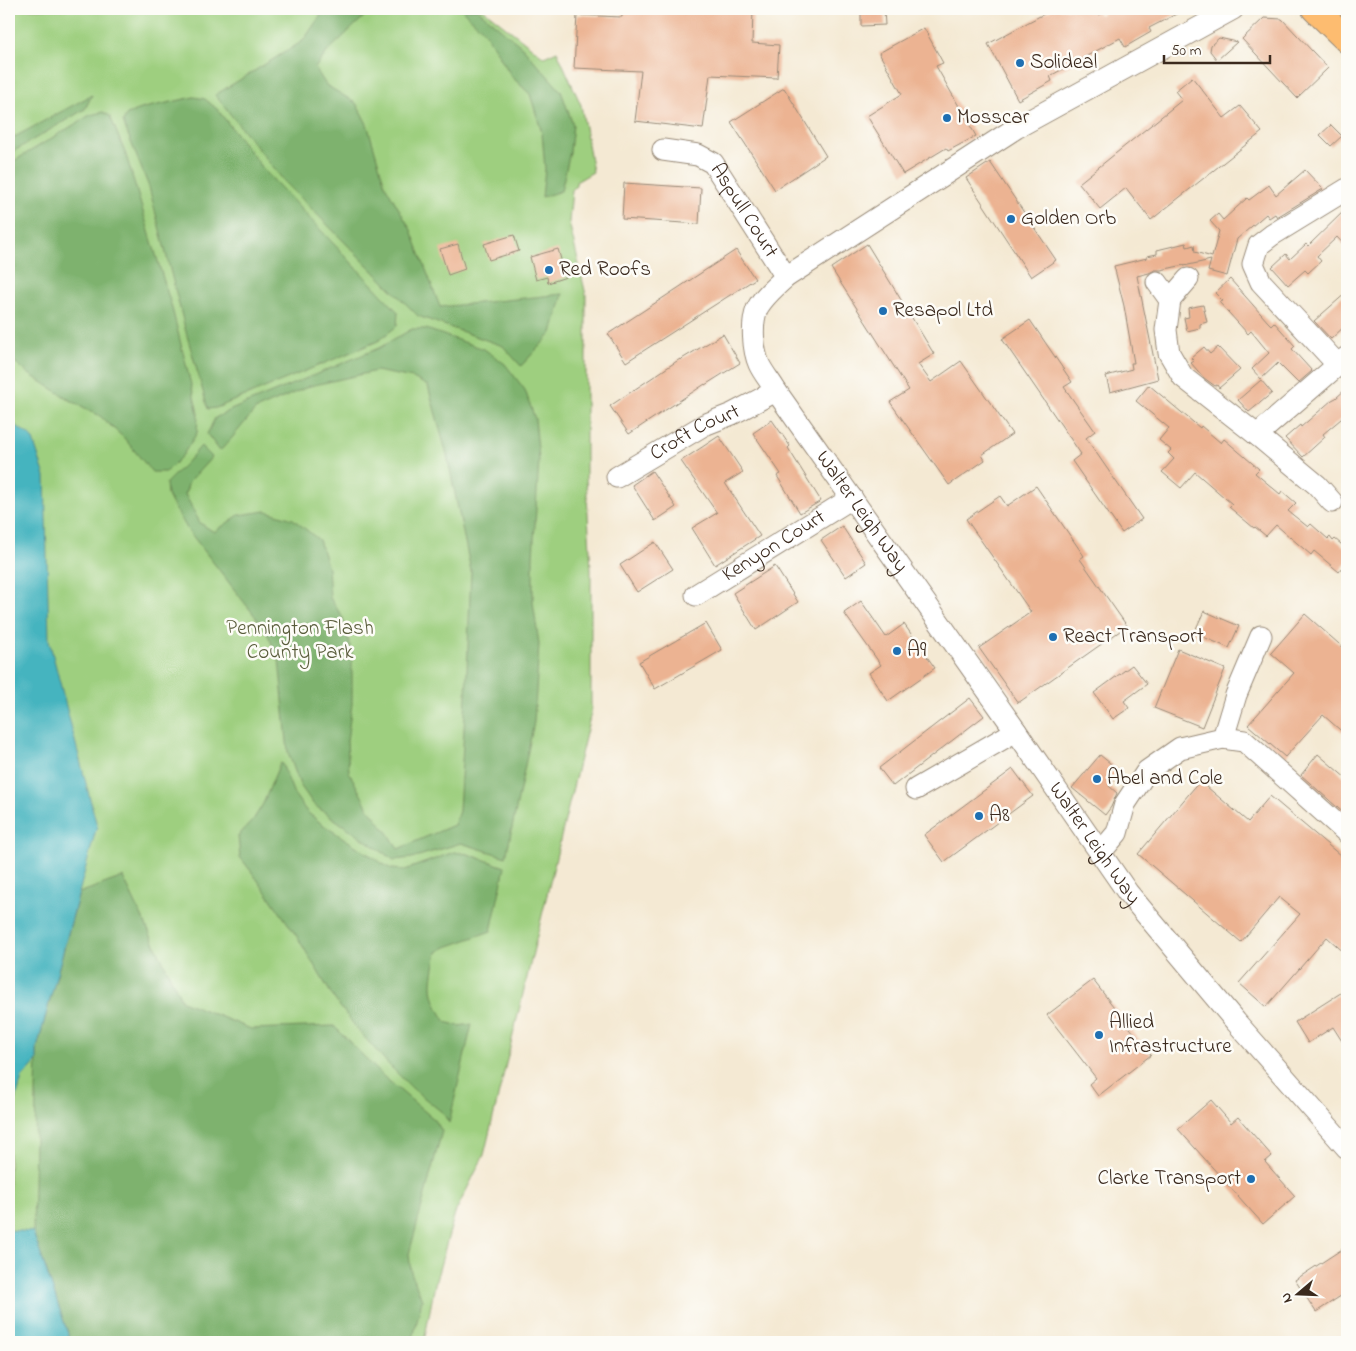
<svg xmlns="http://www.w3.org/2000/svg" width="1356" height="1351" viewBox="0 0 1356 1351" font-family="'Indie Flower',sans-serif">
<rect width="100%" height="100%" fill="#fdfcf7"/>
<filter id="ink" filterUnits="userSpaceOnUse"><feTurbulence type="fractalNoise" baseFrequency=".02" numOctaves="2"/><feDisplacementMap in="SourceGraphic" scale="10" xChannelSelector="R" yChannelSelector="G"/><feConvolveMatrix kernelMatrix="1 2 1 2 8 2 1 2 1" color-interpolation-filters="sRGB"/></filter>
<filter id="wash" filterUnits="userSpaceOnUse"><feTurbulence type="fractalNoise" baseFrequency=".0096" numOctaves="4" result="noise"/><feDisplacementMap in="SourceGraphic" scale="20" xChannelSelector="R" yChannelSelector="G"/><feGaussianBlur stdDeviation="1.12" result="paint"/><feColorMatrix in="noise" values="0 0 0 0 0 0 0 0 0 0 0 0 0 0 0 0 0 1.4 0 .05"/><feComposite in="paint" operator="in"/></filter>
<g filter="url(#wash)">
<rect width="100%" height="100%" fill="#f4e9d3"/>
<path fill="#9ecf7f" stroke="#6c7c4e" d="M 9,9 L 483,9 L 544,57 L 557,51 L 581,105 L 593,172 L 576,182 L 576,186 L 572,190 L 569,222 L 586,295 L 586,477 L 591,570 L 591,713 L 484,1155 L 455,1213 L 435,1284 L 424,1342 L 9,1342 Z"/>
<path fill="#7eb26e" stroke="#5c6e46" d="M 325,9 L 372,9 L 328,51 L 315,68 L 326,85 L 356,103 L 367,124 L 385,185 L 411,230 L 440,307 L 563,294 L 552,333 L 521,366 L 503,346 L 418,316 L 284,181 L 215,95 L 303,41 Z
M 461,9 L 477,9 L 522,47 L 561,91 L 573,125 L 570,152 L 561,191 L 542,197 L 545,169 L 542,133 L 530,94 L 512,77 L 485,32 Z
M 92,95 L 85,109 L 9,154 L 9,140 Z
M 194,97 L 205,99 L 217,109 L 265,171 L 398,312 L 397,326 L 378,341 L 216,408 L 208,409 L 186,332 L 149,187 L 123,122 L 127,114 L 144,108 Z
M 103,112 L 110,116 L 126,155 L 172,308 L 198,413 L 197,433 L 182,456 L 166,472 L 152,472 L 124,438 L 100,416 L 70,400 L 29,374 L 9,357 L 9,164 L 90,115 Z
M 412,329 L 426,329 L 484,349 L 505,364 L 525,390 L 535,419 L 539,459 L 533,557 L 533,602 L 539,644 L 534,722 L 506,857 L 461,843 L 412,858 L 394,860 L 314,805 L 300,785 L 288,752 L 279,659 L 265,629 L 188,530 L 167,495 L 166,483 L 187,462 L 201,446 L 212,457 L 189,482 L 185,494 L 200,523 L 214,532 L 239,515 L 266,511 L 293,519 L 319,540 L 328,568 L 330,598 L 343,618 L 352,653 L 352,704 L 347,741 L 349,772 L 368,808 L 389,834 L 398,849 L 454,825 L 459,811 L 466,696 L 471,571 L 447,455 L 428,386 L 413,378 L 376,371 L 310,386 L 255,410 L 231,439 L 220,451 L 207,434 L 215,418 L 233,409 L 379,348 Z
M 280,763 L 282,764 L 294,794 L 307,812 L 322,824 L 391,869 L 405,870 L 454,852 L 468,854 L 505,867 L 491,931 L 446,947 L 437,952 C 431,984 427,993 446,1022 L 459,1026 L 472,1024 L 449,1123 L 443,1113 L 412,1088 L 389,1065 L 358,1030 L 335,1000 L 296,935 L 254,875 L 240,857 L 238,836 L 253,820 L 263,804 Z
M 123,877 L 182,1001 L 251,1029 L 334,1026 L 383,1076 L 435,1120 L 442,1131 L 409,1254 L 411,1272 L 422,1300 L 412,1342 L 71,1342 L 33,1232 L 37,1048 L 79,893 Z"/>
<path fill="#45b4bf" stroke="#406f6e" d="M 9,421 L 32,437 L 45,476 L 49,640 L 97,826 L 37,1048 L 37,1061 L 22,1078 L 9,1124 Z
M 9,1230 L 33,1232 L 71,1342 L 9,1342 Z"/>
<g id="blocks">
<path fill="#ecb392" d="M 622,9 L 753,9 L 752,43 L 779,45 L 777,78 L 710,75 L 703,129 L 635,121 L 641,71 L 574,68 L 577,15 L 622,17 Z
M 1053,9 L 1096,9 L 1099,15 L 1110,9 L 1186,9 L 1149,28 L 1151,32 L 1125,47 L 1120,38 L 1050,76 L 1052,81 L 1018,100 L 988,44 Z
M 884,10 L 885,25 L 861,26 L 861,11 Z
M 1264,18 L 1282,19 L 1328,68 L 1297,98 L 1242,39 Z
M 924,28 L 943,63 L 936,66 L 976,136 L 948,151 L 946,148 L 903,174 L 867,116 L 902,94 L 879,53 Z
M 1219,38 L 1237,42 L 1217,60 L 1210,51 L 1211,45 Z
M 1192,77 L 1224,118 L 1240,106 L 1262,132 L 1151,220 L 1126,188 L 1100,209 L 1079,183 L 1182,100 L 1175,91 Z
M 784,88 L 826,156 L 775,190 L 731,122 Z
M 1331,125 L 1342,136 L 1331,146 L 1320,135 Z
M 990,162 L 1056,260 L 1031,277 L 966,178 Z
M 1305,170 L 1323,189 L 1277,217 L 1275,214 L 1269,218 L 1266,214 L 1237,239 L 1227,276 L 1208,271 L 1211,260 L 1184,266 L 1184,265 L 1161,270 L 1155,270 L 1149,273 L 1137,276 L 1158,379 L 1110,392 L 1106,376 L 1132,369 L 1131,363 L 1134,363 L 1124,306 L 1114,266 L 1147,258 L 1147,256 L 1157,254 L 1157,250 L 1186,243 L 1187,247 L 1194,245 L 1195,252 L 1212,257 L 1219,231 L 1210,221 L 1218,214 L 1223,220 L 1247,198 L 1249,200 L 1269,185 L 1276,195 Z
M 624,183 L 701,188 L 699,224 L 622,219 Z
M 1347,208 L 1347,248 L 1337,237 L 1317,256 L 1321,261 L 1308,273 L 1305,270 L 1288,285 L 1272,267 L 1286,254 L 1290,259 L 1306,244 L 1308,246 Z
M 514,235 L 519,251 L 489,260 L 484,244 Z
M 458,244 L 465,269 L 448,275 L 440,249 Z
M 867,244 L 934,354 L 918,364 L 931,382 L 961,361 L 1012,434 L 982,455 L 985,460 L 949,485 L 890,402 L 909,390 L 831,268 Z
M 558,249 L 566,277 L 548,283 L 547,277 L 536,280 L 530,257 Z
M 736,250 L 755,279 L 626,362 L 608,334 Z
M 1230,279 L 1268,322 L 1271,325 L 1274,322 L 1295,346 L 1292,349 L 1312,371 L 1298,383 L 1278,363 L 1261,379 L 1252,369 L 1269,353 L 1251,331 L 1248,334 L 1219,302 L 1223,301 L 1215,293 Z
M 1347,292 L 1347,324 L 1331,339 L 1314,321 Z
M 1203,305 L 1207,322 L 1200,324 L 1200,328 L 1187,331 L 1184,318 L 1189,317 L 1188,308 Z
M 1030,320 L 1072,382 L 1064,387 L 1095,431 L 1086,438 L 1142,519 L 1122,533 L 1072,461 L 1081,454 L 1002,339 Z
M 723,334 L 740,363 L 705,385 L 705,384 L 629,434 L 610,406 L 680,359 L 680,360 Z
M 1204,347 L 1210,354 L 1218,347 L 1240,370 L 1219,388 L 1217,385 L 1215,386 L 1204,378 L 1191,363 L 1194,361 L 1191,358 Z
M 1261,380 L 1272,393 L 1249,412 L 1238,400 Z
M 1149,385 L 1200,428 L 1201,426 L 1221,443 L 1224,439 L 1259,469 L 1255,473 L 1280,494 L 1282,491 L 1296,503 L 1288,511 L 1308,527 L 1311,524 L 1328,539 L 1330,537 L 1333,541 L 1335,539 L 1347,549 L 1347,562 L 1339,572 L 1314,551 L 1311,555 L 1276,525 L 1266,536 L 1255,527 L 1254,528 L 1229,507 L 1232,504 L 1195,472 L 1181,488 L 1162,472 L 1174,459 L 1168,453 L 1171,450 L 1159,440 L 1169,428 L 1136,401 Z
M 1347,388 L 1347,414 L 1323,434 L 1325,437 L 1303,457 L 1285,438 L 1300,425 L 1301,427 L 1332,400 L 1336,398 Z
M 772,420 L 790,446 L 788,448 L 821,501 L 800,513 L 777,476 L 781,474 L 753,433 Z
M 719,436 L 743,472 L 725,483 L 760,536 L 715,565 L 692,528 L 717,513 L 681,461 Z
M 652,471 L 676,507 L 655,521 L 632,485 Z
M 1036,486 L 1084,556 L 1080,559 L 1127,626 L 1018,703 L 979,648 L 1031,612 L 966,519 L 1000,496 L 1007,506 Z
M 842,526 L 866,563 L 846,577 L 821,540 Z
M 655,542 L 673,569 L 637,592 L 620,565 Z
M 775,566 L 798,602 L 756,630 L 733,593 Z
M 861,601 L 886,637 L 904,624 L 935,668 L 888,701 L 869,673 L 881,665 L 844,613 Z
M 1204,611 L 1239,626 L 1229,648 L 1194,633 Z
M 1305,614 L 1347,651 L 1347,736 L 1323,715 L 1285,757 L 1248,725 L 1294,673 L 1271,653 Z
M 706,623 L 722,650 L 655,689 L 639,662 Z
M 1178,649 L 1225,669 L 1202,727 L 1154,708 Z
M 1132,665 L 1147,684 L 1124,701 L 1129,708 L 1113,719 L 1094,693 Z
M 970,698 L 984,716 L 893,786 L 879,768 Z
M 1318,754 L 1347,779 L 1347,816 L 1301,775 Z
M 1100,755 L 1121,772 L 1109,786 L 1117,793 L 1111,807 L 1105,815 L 1072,788 Z
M 1013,769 L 1033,796 L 944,862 L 924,835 Z
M 1200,781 L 1248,822 L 1270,796 L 1347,861 L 1347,955 L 1327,937 L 1266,1007 L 1239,983 L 1300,914 L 1279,897 L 1241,942 L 1138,854 Z
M 1093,980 L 1151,1055 L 1098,1096 L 1089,1084 L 1096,1078 L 1047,1015 Z
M 1347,989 L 1347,1049 L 1333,1027 L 1308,1043 L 1295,1022 Z
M 1211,1100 L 1231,1123 L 1238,1117 L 1272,1156 L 1265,1162 L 1295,1196 L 1263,1224 L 1178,1129 Z
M 1347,1246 L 1347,1292 L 1316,1312 L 1295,1280 Z"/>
</g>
</g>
<g filter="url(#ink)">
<use href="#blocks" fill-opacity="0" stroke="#988a78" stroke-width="1"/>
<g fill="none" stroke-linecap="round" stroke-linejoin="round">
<defs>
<g id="minor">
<path id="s1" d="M 1233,9 L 1016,128 L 786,277 C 776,286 763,297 757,309 C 751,324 753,350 759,364 C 763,373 771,382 776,391 L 1016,731 L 1128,893 L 1236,1022 L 1347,1148"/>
<path id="s2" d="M 663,150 L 698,155 L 713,163 L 786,277"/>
<path d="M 1188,279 L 1170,300 L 1166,330 L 1169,353 L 1183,377 L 1257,435 L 1317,485 L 1332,502"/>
<path d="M 1157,282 L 1170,300"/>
<path d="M 1338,365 L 1261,282 L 1253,264 L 1259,245 L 1272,235 L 1347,189"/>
<path d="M 1257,435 L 1347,357"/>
<path id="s3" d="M 617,477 L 704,425 L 732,414 L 776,391"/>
<path id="s4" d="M 696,595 L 852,498"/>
<path d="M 1223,738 L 1236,695 L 1261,636"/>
<path d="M 916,789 L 1016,731"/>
<path d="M 1100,853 L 1117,833 L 1125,804 L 1147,771 L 1180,748 L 1223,738 L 1244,741 L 1347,833"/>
</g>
<path id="major" d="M 1315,9 L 1347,40"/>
</defs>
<use href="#minor" stroke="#988a78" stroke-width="23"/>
<use href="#major" stroke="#988a78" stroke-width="28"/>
<use href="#minor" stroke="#fff" stroke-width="21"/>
<use href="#major" stroke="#fdbc70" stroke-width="26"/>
</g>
</g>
<g fill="#1f6fb2" stroke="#fdfcf7" stroke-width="2">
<circle cx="1020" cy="63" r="5"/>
<circle cx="947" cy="118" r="5"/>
<circle cx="1011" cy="219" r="5"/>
<circle cx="549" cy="270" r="5"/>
<circle cx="883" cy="311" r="5"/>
<circle cx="1053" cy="637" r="5"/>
<circle cx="897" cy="651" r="5"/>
<circle cx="1097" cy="779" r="5"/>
<circle cx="979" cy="816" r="5"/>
<circle cx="1099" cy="1035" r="5"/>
<circle cx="1251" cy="1179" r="5"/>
</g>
<g text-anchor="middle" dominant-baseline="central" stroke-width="5" stroke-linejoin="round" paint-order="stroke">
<g font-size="21" fill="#3b2a1e" stroke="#fdfcf7" text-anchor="start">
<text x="1030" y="63">Solideal</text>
<text x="957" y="118">Mosscar</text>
<text x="1021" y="219">Golden Orb</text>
<text x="559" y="270">Red Roofs</text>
<text x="893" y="311">Resapol Ltd</text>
<text x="1063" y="637">React Transport</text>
<text x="907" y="651">A9</text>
<text x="1107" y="779">Abel and Cole</text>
<text x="989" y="816">A8</text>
<text x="1109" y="1023">Allied<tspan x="1109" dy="24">Infrastructure</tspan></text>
<text x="1241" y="1179" text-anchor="end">Clarke Transport</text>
</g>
<g font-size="21" fill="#3b2a1e" stroke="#fdfcf7">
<text stroke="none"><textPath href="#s2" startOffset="109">Aspull Court</textPath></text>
<text stroke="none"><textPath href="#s3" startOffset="90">Croft Court</textPath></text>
<text stroke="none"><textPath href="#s1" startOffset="801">Walter Leigh Way</textPath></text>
<text stroke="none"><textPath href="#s4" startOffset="92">Kenyon Court</textPath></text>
<text stroke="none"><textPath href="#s1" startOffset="1206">Walter Leigh Way</textPath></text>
</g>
<g font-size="21" fill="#595c3b" stroke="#fdfcf7">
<text x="300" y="629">Pennington Flash<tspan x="300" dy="24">County Park</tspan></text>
</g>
</g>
<rect width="1356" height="1351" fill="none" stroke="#fdfcf7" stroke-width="30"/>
<g transform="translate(1298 1294) rotate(251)" stroke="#fdfcf7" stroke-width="4" paint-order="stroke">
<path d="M0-4L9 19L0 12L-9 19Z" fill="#3b2a1e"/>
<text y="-8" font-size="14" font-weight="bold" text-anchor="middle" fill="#3b2a1e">N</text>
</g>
<path d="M1164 55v8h106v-8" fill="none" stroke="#3b2a1e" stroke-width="2.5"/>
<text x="1171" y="55" font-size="15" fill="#3b2a1e" stroke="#fdfcf7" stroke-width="4" paint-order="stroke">50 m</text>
</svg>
